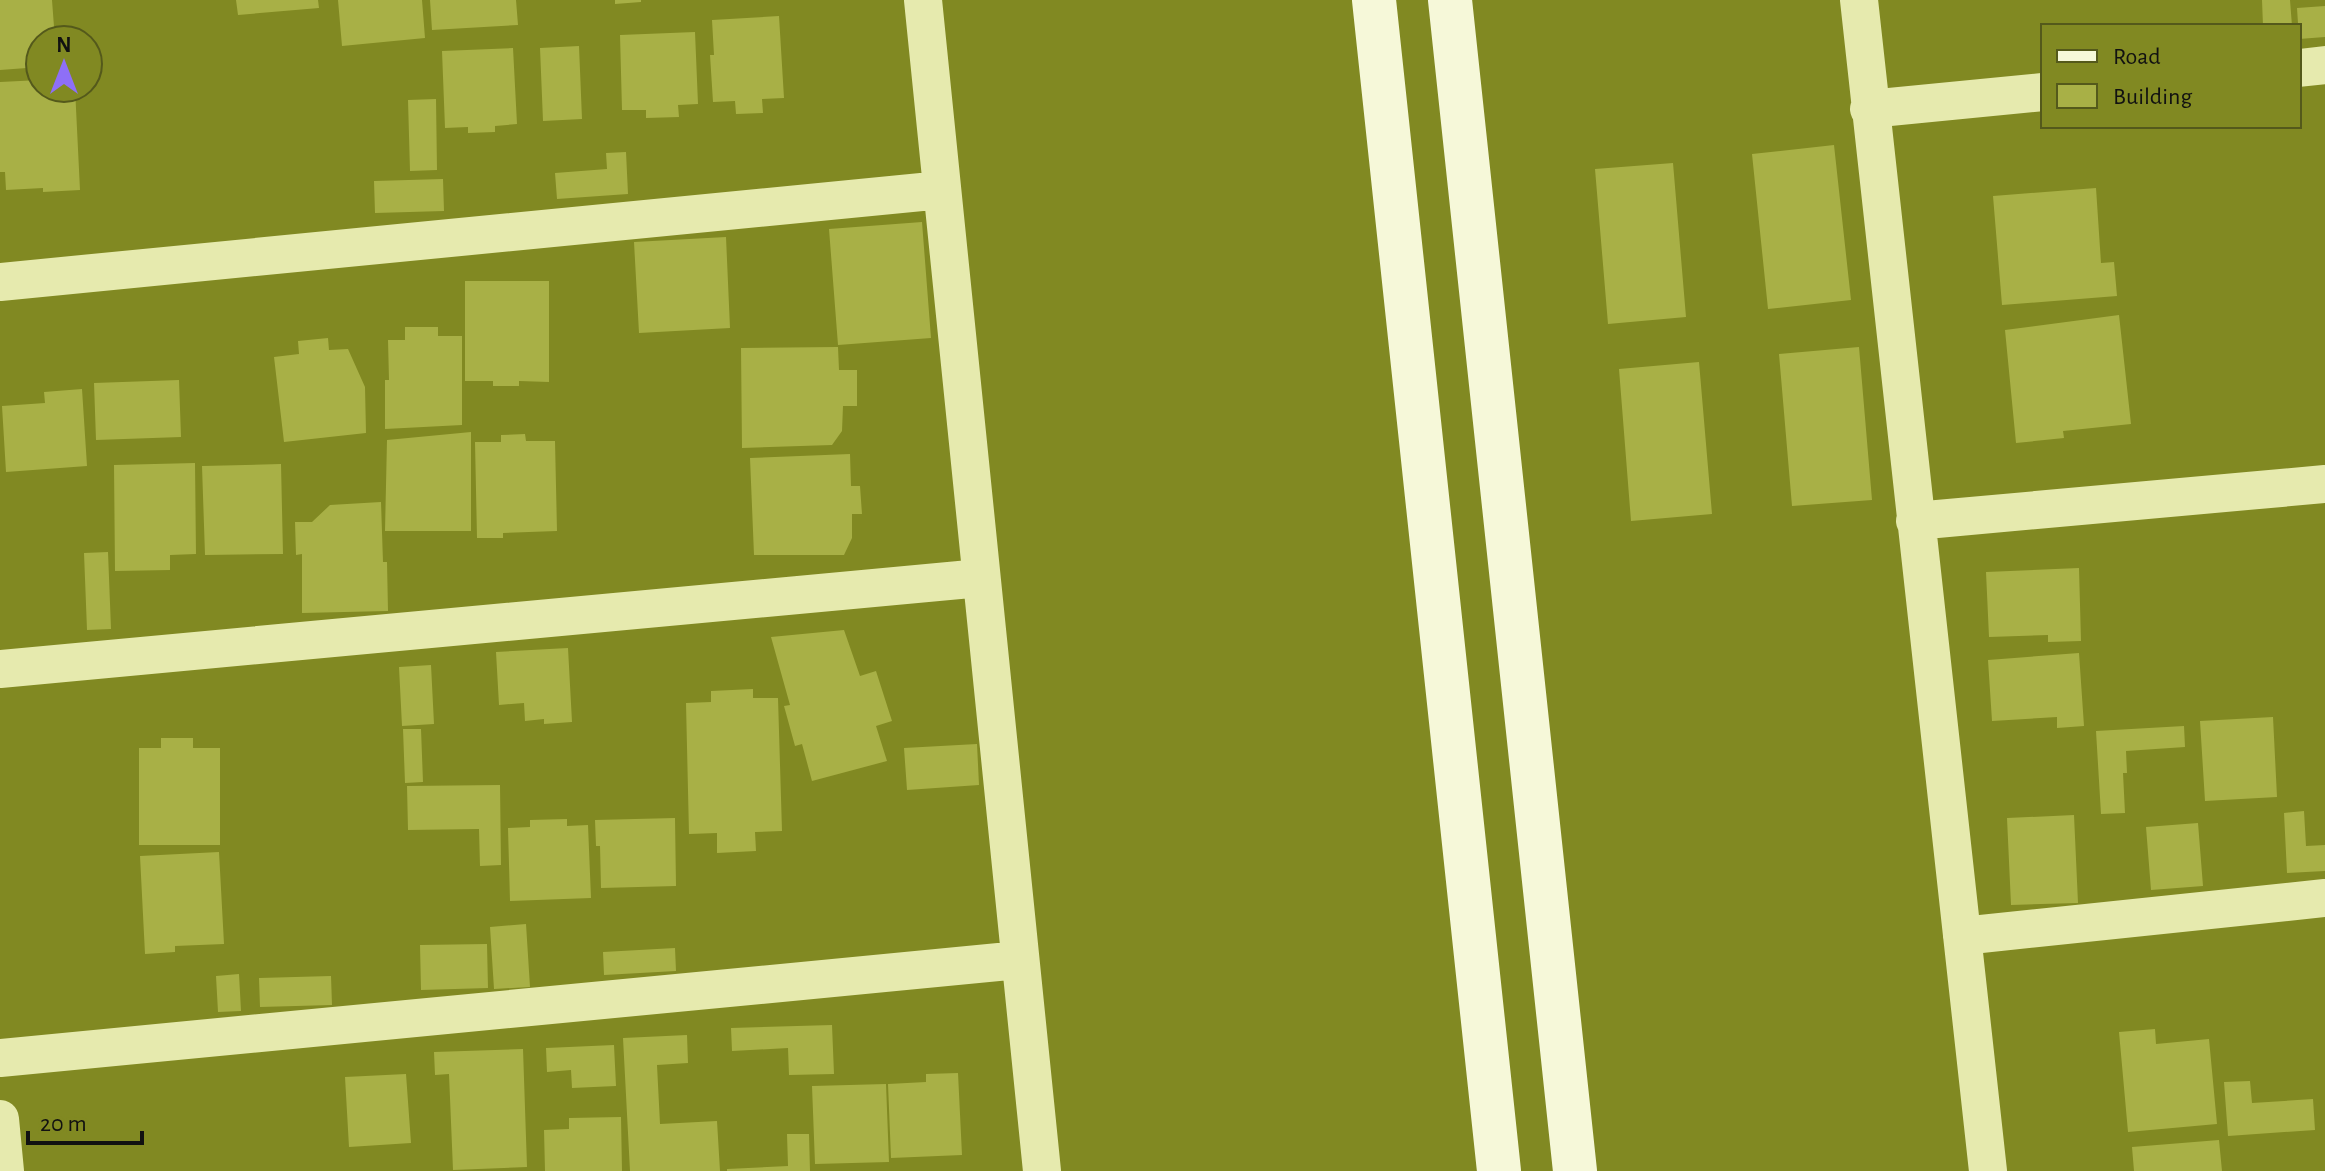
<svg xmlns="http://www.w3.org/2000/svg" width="2325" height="1171" viewBox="0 0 2325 1171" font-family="'Alegreya Sans',sans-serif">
<rect width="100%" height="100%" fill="#818922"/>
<path fill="#a8b046" d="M 0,0 L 52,0 L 55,40 L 40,40 L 40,67 L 0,70 Z
M 236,0 L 318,0 L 319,8 L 238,15 Z
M 338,0 L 422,0 L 425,38 L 342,46 Z
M 430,0 L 516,0 L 518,25 L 432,30 Z
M 615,0 L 641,0 L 641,2 L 615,4 Z
M 2262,0 L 2290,0 L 2292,26 L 2263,26 Z
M 2325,6 L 2325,37 L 2299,39 L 2297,8 Z
M 779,16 L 784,98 L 762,99 L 763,113 L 736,114 L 735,101 L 713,102 L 710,55 L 714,55 L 712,20 Z
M 695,32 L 698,104 L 678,105 L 679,117 L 646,118 L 646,110 L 622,110 L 620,35 Z
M 579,46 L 582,119 L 543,121 L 540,48 Z
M 513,48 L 517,124 L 495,126 L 495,132 L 468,133 L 468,127 L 445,128 L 442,51 Z
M 40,80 L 40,88 L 75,88 L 80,190 L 43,192 L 43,188 L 6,190 L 5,172 L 0,172 L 0,82 Z
M 436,99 L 437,170 L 410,171 L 408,100 Z
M 1834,145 L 1851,300 L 1768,309 L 1752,154 Z
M 626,152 L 628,194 L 557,199 L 555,173 L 607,169 L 606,153 Z
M 1673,163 L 1686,317 L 1608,324 L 1595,169 Z
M 443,179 L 444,211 L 375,213 L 374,181 Z
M 2096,188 L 2101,263 L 2114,262 L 2117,296 L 2002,305 L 1993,196 Z
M 922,222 L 931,338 L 838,345 L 829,229 Z
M 726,237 L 730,328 L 639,333 L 634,242 Z
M 465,281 L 549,281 L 549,382 L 519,381 L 519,386 L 493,386 L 493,381 L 465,381 Z
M 2119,315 L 2131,424 L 2063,431 L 2064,438 L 2016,443 L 2005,330 Z
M 405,327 L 438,327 L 438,336 L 462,336 L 462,425 L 385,429 L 385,380 L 389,380 L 388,340 L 405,340 Z
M 328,338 L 329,350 L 348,349 L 365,387 L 366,433 L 284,442 L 274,357 L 299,354 L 298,341 Z
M 838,347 L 839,370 L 857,370 L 857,406 L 843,406 L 842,431 L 832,445 L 742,448 L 741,348 Z
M 1859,347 L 1872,500 L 1792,506 L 1779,354 Z
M 1699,362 L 1712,514 L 1631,521 L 1619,369 Z
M 179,380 L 181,437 L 96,440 L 94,383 Z
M 82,389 L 87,466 L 6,472 L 2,406 L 45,403 L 44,392 Z
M 471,432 L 471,531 L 385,531 L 387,440 Z
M 525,434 L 526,441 L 555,441 L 557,531 L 503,533 L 503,538 L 477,538 L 475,442 L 501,442 L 501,435 Z
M 850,454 L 851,486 L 860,486 L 862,514 L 852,514 L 852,538 L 844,555 L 754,555 L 750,458 Z
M 195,463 L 196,554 L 170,555 L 170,570 L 115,571 L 114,465 Z
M 281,464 L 283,554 L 205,555 L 202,466 Z
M 381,502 L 383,562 L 387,562 L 388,611 L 302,613 L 302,554 L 296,555 L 295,522 L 312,522 L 330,505 Z
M 108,552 L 111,629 L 87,630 L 84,553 Z
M 2079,568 L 2081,641 L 2048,642 L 2048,635 L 1989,637 L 1986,572 Z
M 844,630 L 860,676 L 876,671 L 892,721 L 876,726 L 887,761 L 812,781 L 802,744 L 795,746 L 784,706 L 790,705 L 771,637 Z
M 568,648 L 572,722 L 544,724 L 544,719 L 525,721 L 524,703 L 499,705 L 496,652 Z
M 2079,653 L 2084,726 L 2057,728 L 2057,717 L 1992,721 L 1988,660 Z
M 431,665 L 434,724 L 402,726 L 399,667 Z
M 753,689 L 753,698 L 778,698 L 782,831 L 755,832 L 756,851 L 717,853 L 717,833 L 689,834 L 686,703 L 711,702 L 711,691 Z
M 2273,717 L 2277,797 L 2205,801 L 2200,721 Z
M 2184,726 L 2185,747 L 2126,751 L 2127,773 L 2123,773 L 2125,813 L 2101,814 L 2096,731 Z
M 403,729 L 421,729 L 423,782 L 405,783 Z
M 161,738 L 193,738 L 193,748 L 220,748 L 220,845 L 139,845 L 139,748 L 161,748 Z
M 977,744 L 979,785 L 907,790 L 904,748 Z
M 500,785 L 501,865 L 480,866 L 479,829 L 408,830 L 407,786 Z
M 2304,811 L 2306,846 L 2325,845 L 2325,871 L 2287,873 L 2284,813 Z
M 2074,815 L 2078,903 L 2011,905 L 2007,818 Z
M 675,818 L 676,886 L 601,888 L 600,846 L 596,846 L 595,820 Z
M 567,819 L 567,826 L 588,825 L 591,898 L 510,901 L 508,828 L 530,827 L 530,820 Z
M 2198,823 L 2203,886 L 2151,890 L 2146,827 Z
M 219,852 L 224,944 L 175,946 L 175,952 L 145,954 L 140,856 Z
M 526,924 L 530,987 L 494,989 L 490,927 Z
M 487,944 L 488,988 L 421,990 L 420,945 Z
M 675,948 L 676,971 L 604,975 L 603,952 Z
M 239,974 L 241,1011 L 218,1012 L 216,976 Z
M 331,976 L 332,1005 L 260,1007 L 259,978 Z
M 832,1025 L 834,1074 L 789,1075 L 788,1048 L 732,1051 L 731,1028 Z
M 2155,1029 L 2156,1044 L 2209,1039 L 2217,1124 L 2128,1132 L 2119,1032 Z
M 687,1035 L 688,1063 L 657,1065 L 660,1124 L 717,1121 L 720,1171 L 630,1171 L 623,1038 Z
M 614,1045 L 616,1086 L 572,1088 L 571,1070 L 547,1072 L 546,1048 Z
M 523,1049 L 527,1167 L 453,1170 L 449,1074 L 435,1075 L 434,1052 Z
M 958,1073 L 962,1155 L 891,1158 L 888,1084 L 926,1082 L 926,1074 Z
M 406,1074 L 411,1143 L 349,1147 L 345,1077 Z
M 2250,1081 L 2252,1103 L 2313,1099 L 2315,1130 L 2228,1136 L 2224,1082 Z
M 886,1084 L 889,1162 L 815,1164 L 812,1086 Z
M 621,1117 L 622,1171 L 545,1171 L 544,1130 L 569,1129 L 569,1118 Z
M 787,1134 L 809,1134 L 810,1171 L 727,1171 L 727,1169 L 788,1166 Z
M 2219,1140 L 2222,1171 L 2134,1171 L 2132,1147 Z"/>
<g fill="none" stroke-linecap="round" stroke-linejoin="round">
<path stroke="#e6eaae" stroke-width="38" d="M 923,0 L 1042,1171
M 1859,0 L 1988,1171
M 2299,68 L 2325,65
M 1869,109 L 2043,92
M 0,282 L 942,190
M 1915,521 L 2325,484
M 0,669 L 981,578
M 1962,936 L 2325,898
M 0,1058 L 1020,960
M 0,1119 L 5,1171"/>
<path stroke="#f6f8d9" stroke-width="44" d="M 1374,0 L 1499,1171
M 1450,0 L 1575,1171"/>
</g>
<rect x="2041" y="24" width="260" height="104" fill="#818922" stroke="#54591b" stroke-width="2"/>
<rect x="2057" y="50" width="40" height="12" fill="#f6f8d9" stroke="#54591b" stroke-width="2"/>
<text x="2113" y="64" font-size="24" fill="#111111">Road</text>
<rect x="2057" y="84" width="40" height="24" fill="#a8b046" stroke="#54591b" stroke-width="2"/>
<text x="2113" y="104" font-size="24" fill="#111111">Building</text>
<g transform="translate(64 64)"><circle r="38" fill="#818922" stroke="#54591b" stroke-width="2"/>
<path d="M0-6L14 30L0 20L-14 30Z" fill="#8e6ff7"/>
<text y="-12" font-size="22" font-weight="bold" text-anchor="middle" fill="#111111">N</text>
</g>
<path d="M28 1131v12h114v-12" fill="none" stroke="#111111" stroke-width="4"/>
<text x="40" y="1131" font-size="24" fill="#111111" stroke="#818922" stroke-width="6" paint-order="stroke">20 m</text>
</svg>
